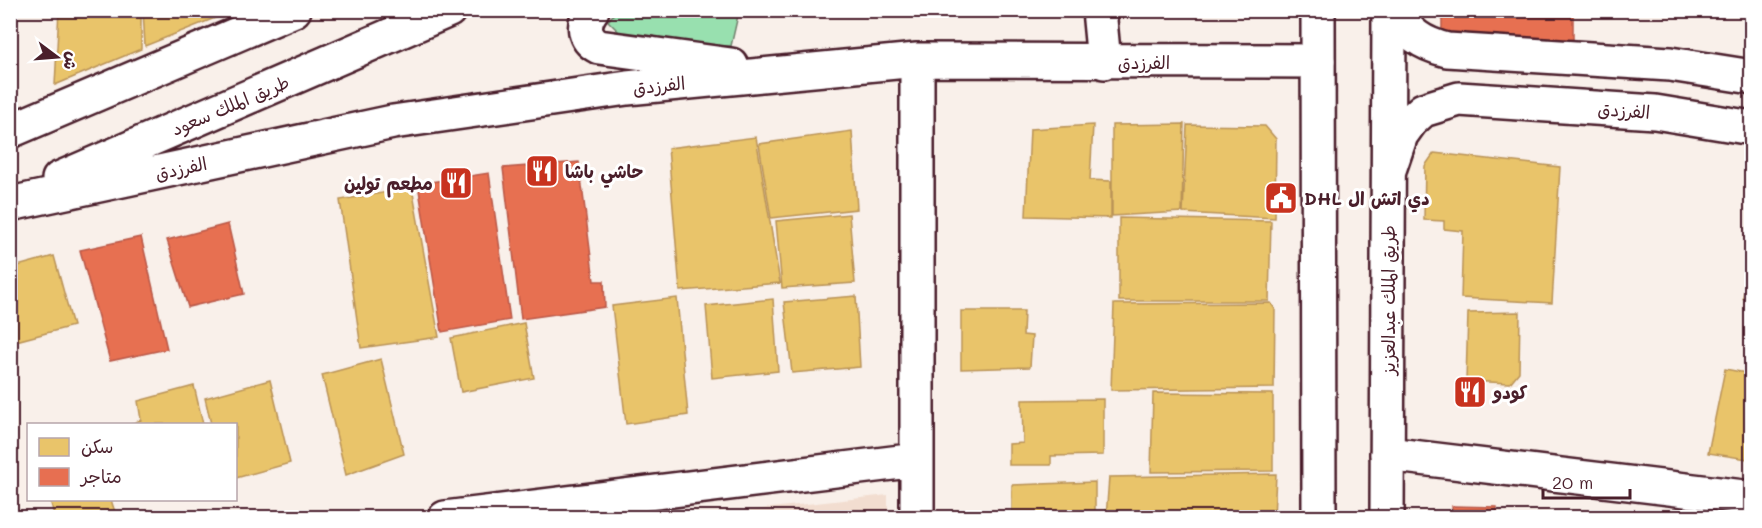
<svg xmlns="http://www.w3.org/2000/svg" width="1762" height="528" viewBox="0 0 1762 528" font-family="Mali,'Playpen Sans Arabic',sans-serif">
<rect width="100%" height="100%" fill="#f9f0ea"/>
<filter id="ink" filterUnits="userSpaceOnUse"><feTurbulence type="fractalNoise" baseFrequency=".0167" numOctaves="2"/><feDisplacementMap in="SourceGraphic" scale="12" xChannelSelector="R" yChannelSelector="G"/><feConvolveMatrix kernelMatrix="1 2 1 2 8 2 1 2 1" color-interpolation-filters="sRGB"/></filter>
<g filter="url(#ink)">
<path fill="#f2ddd0" d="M 888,495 L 888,517 L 691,517 Z"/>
<path fill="#98e0af" stroke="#71806d" stroke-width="1.5" d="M 616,11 L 739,11 L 731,46 L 631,44 L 608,21 Z"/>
<path fill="#e9c46a" stroke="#b99257" stroke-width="1.5" d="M 59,10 L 141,10 L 141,49 L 55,85 Z
M 143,10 L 235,10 L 145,46 Z
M 1184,124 L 1182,212 L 1112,216 L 1112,125 Z
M 1093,125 L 1090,180 L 1111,181 L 1111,218 L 1026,216 L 1030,129 Z
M 1187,125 L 1265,126 L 1276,139 L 1275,218 L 1183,213 Z
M 852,131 L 857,209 L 771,218 L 759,144 Z
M 756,137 L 780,283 L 680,291 L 668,148 Z
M 1434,153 L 1560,167 L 1552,303 L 1461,298 L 1463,231 L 1444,229 L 1444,221 L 1424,220 L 1425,166 Z
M 412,188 L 439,337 L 361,348 L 340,200 Z
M 849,214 L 855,283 L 782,288 L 776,221 Z
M 1119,218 L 1271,221 L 1269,301 L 1119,301 Z
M 1752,243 L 1752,299 L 1743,298 Z
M 54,256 L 73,326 L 16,341 L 10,322 L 10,268 Z
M 856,296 L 860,367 L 792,373 L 784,302 Z
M 677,298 L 688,415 L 626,424 L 612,306 Z
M 773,299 L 778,371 L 712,378 L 706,306 Z
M 1271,303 L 1275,309 L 1274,388 L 1111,390 L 1114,304 Z
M 961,311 L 1024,311 L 1023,335 L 1032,336 L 1030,367 L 961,369 Z
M 1520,312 L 1519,372 L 1510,383 L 1466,381 L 1468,313 Z
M 524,323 L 534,378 L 461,392 L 451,338 Z
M 381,359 L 404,454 L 346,475 L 322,375 Z
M 1725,369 L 1752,374 L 1752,431 L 1747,459 L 1708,453 Z
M 270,380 L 290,463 L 236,478 L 236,424 L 211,424 L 205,398 Z
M 194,386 L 203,424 L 131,424 L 141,420 L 138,401 Z
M 1153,393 L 1273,394 L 1273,471 L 1151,472 Z
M 1103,399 L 1103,455 L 1051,456 L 1051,465 L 1009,465 L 1009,444 L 1023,443 L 1022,400 Z
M 1276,474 L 1274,518 L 1106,518 L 1109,477 Z
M 1095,482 L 1095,518 L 1012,518 L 1012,485 Z
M 50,500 L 111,500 L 117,518 L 55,518 Z"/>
<path fill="#e76f51" stroke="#b85746" stroke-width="1.5" d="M 1442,10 L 1573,10 L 1573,44 L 1442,32 Z
M 579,162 L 594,281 L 604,281 L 605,307 L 521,319 L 503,168 Z
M 489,173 L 510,320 L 442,332 L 418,184 Z
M 228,224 L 244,294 L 188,307 L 167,240 Z
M 141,237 L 167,349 L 110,361 L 80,250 Z
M 1452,506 L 1497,507 L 1497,518 L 1453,518 Z"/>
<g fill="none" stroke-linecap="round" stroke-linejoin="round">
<defs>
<path id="minor" d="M 592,10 C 582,24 583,39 599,47 L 731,65
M 1099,10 L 1104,62
M 1396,10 C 1406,34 1423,44 1447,50 L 1670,64 L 1752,77
M 10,131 L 294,10
M 1389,170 L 1401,135 L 1411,121 L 1423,110 L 1459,99 L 1655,112 L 1752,128
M 59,179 L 449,10
M 10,204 L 393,122 L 627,88 L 917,60 L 1318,61
M 1387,454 L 1752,498
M 445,518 L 917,460
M 917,518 L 917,60"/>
<path id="highway" d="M 1318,10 L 1319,518
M 1387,518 L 1389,10"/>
</defs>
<use href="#minor" stroke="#4a1f2b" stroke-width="38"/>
<use href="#highway" stroke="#4a1f2b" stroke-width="38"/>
<use href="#minor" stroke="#fff" stroke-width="33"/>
<use href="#highway" stroke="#fff" stroke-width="33"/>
</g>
</g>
<defs>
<symbol id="restaurant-square" viewBox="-11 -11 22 22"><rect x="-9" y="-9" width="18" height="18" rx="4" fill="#c8321e" stroke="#fff"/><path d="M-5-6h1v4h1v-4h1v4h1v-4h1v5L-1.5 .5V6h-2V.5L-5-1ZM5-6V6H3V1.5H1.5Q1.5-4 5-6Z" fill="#fff"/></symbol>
<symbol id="civic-square" viewBox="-11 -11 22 22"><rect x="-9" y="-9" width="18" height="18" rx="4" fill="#c8321e" stroke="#fff"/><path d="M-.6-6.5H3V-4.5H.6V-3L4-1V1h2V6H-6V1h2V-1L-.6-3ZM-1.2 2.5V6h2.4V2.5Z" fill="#fff"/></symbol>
</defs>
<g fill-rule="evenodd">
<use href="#restaurant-square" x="523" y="152" width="38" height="38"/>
<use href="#restaurant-square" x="437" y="164" width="38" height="38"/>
<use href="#civic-square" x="1262" y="179" width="38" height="38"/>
<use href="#restaurant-square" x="1451" y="373" width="38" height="38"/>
</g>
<g text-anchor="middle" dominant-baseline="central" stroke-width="6" stroke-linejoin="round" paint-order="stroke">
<g font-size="18" fill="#4a1f2b" stroke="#fff">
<text x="1144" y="62">الفرزدق</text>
<text transform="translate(659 85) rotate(-6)">الفرزدق</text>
<text transform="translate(230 105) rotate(-23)">طريق الملك سعود</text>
<text transform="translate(1624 110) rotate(4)">الفرزدق</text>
<text transform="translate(181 168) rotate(-12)">الفرزدق</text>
<text transform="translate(1388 300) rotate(-90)">طريق الملك عبدالعزيز</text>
</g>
<g font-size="18" font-weight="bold" fill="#4a1f2b" stroke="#fff" text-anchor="start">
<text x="565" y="171">حاشي باشا</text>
<text x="433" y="183" text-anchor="end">مطعم تولين</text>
<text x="1304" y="198">DHL دي اتش ال</text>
<text x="1493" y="392">كودو</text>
</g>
</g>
<rect width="1762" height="528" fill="none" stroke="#fff" stroke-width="36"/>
<rect x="18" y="18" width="1726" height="492" fill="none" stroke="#4a1f2b" stroke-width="2" filter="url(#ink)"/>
<rect x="27" y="423" width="210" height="78" fill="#ffffff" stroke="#b7a5aa" stroke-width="1.5"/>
<rect x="39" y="438" width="30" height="18" fill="#e9c46a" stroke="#b7a5aa" stroke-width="1.5"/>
<text x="81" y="453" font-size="18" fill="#4a1f2b">سكن</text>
<rect x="39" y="468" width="30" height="18" fill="#e76f51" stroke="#b7a5aa" stroke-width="1.5"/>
<text x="81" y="483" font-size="18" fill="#4a1f2b">متاجر</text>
<g transform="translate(57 57) rotate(106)" stroke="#ffffff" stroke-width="4.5" paint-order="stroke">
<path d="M0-4.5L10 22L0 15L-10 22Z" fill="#4a1f2b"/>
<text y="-9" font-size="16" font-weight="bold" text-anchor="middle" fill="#4a1f2b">ش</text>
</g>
<path d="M1543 489v9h87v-9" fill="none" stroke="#4a1f2b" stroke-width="3"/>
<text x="1552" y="489" font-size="18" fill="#4a1f2b" stroke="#ffffff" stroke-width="4.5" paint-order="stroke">20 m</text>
</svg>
